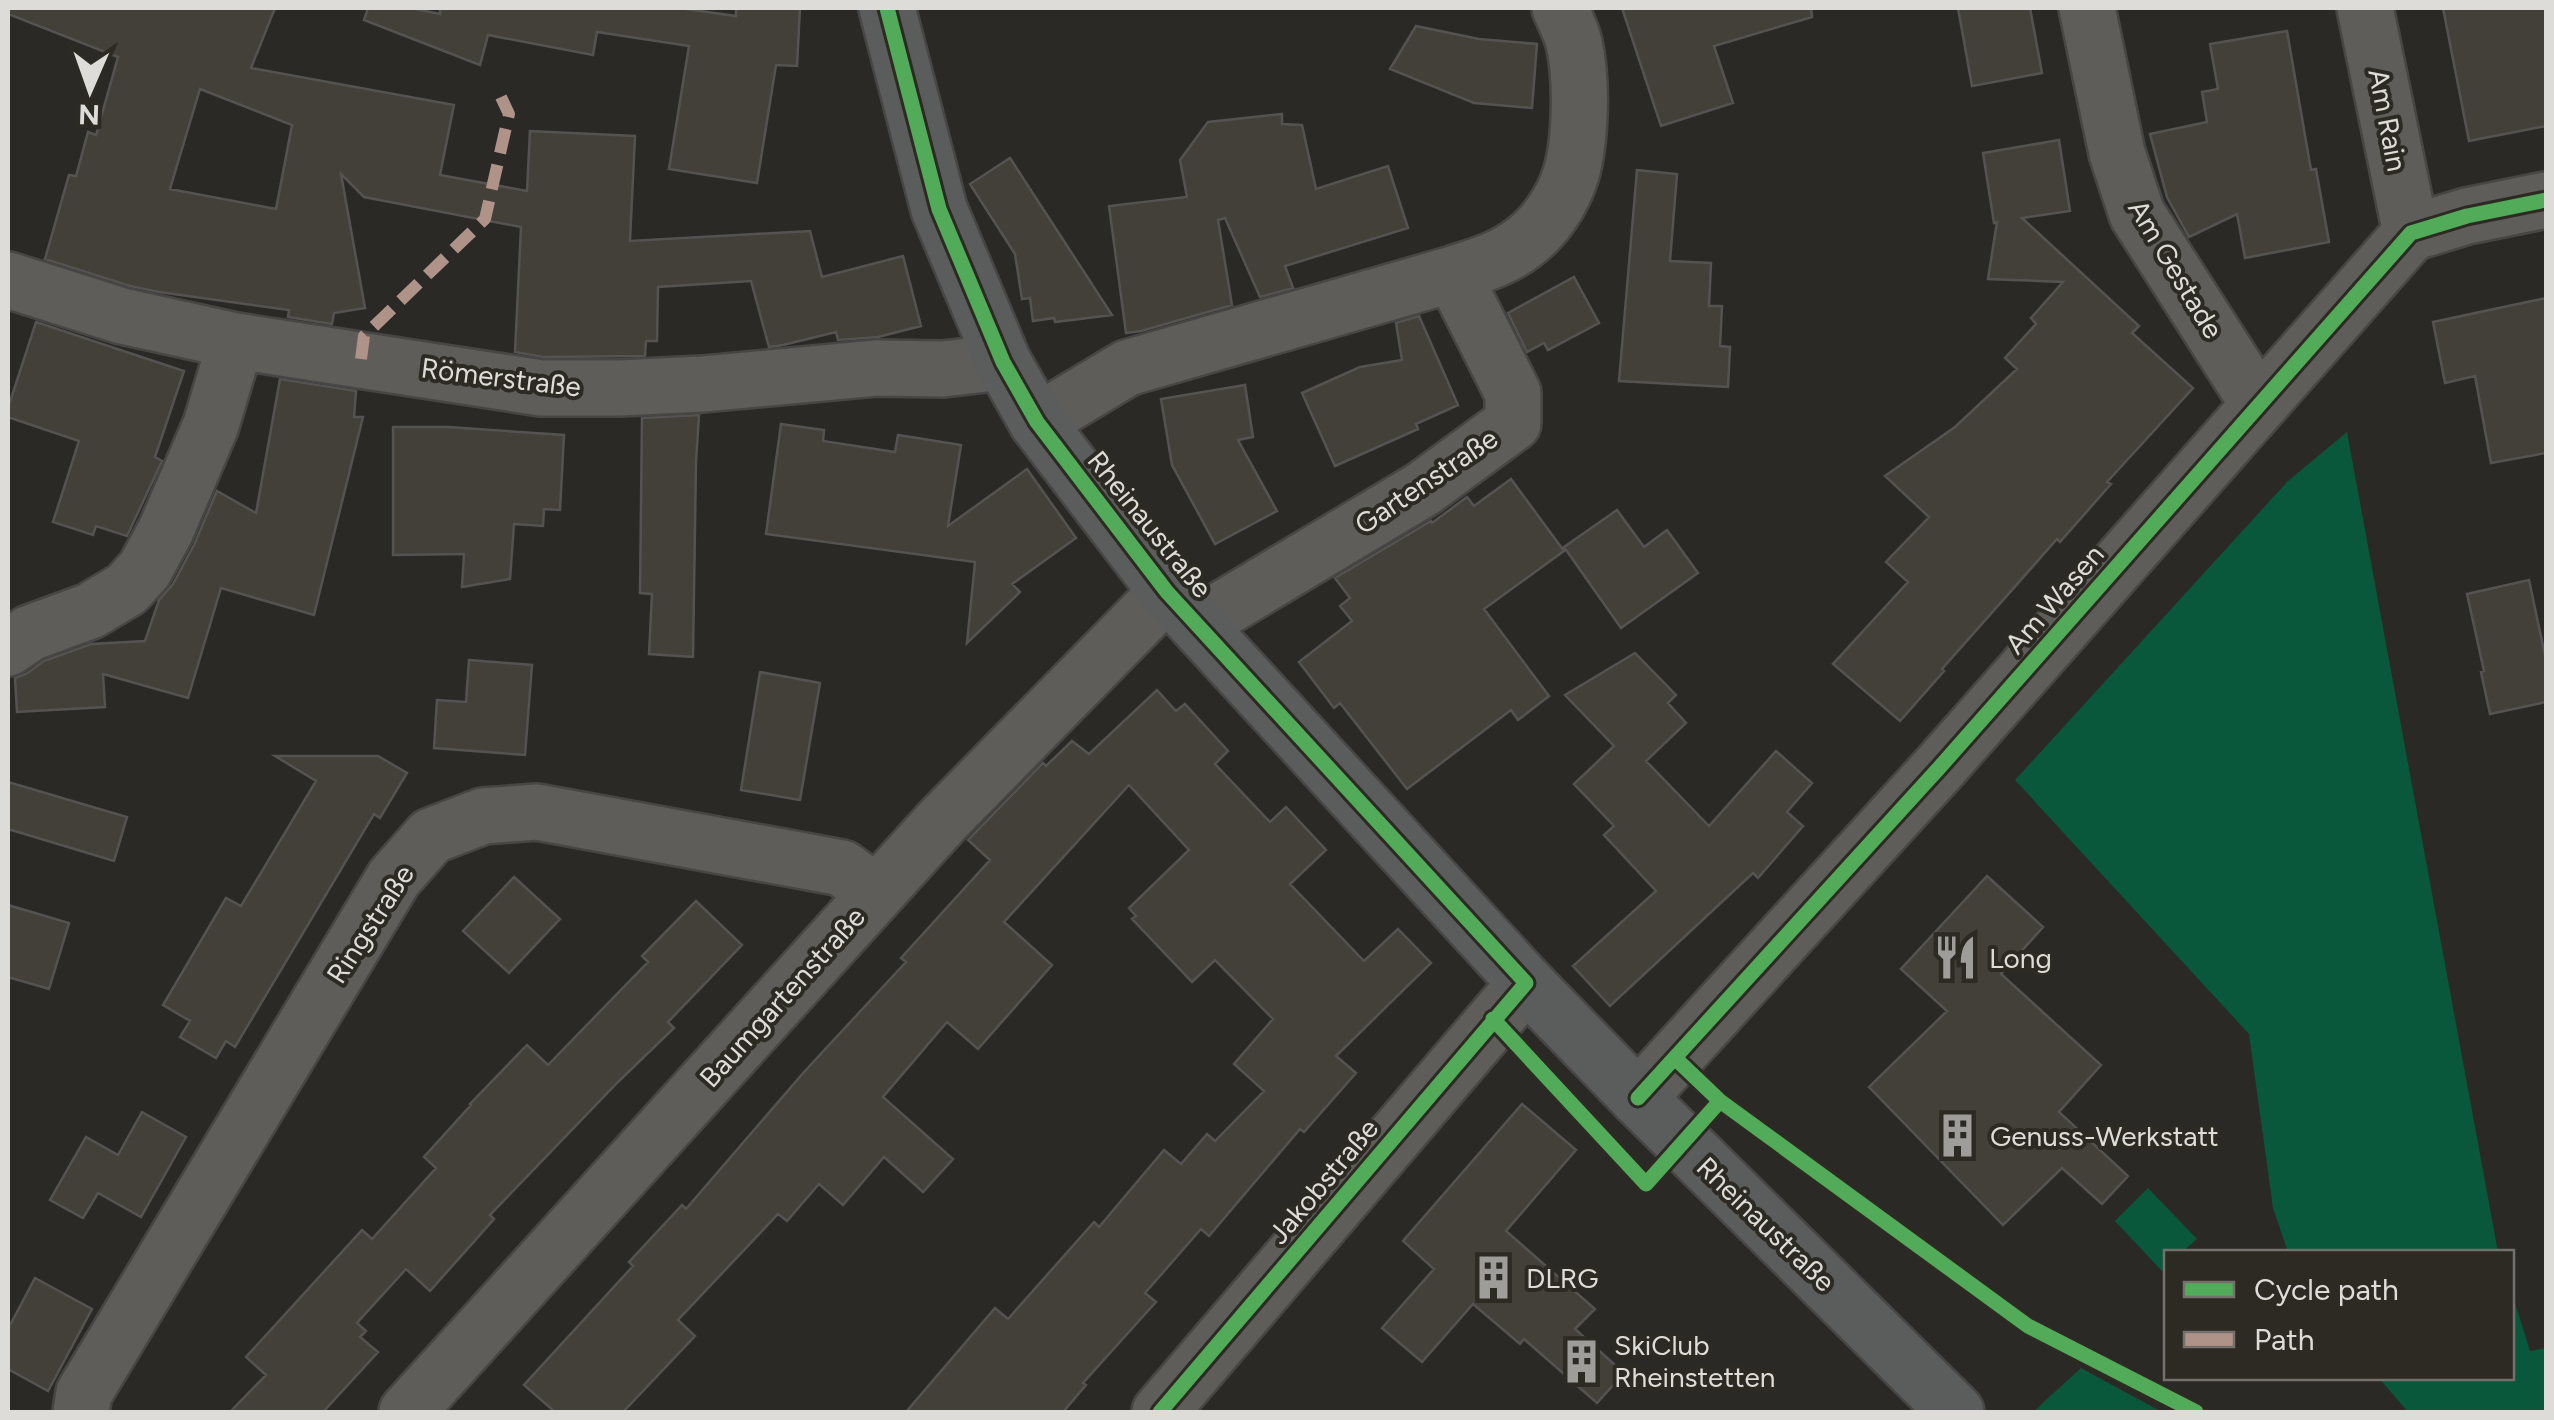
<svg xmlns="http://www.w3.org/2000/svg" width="2554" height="1420" viewBox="0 0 2554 1420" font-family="Figtree,sans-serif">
<rect width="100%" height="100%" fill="#2b2926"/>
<path fill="#09583c" d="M 2347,432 L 2498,1252 L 2288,1252 L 2273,1208 L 2249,1034 L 2015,780 L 2288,481 Z
M 2148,1188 L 2197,1239 L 2182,1252 L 2166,1252 L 2166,1267 L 2162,1271 L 2115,1221 Z
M 2512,1293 L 2530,1351 L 2546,1348 L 2546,1412 L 2408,1412 L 2379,1378 L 2512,1378 Z
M 2081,1368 L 2162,1412 L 2033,1412 Z"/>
<path fill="#433f39" stroke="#555351" stroke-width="2.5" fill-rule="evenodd" d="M 8,8 L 275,8 L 251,68 L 454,105 L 440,175 L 527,191 L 530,131 L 635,136 L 630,241 L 810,231 L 822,277 L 903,256 L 921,326 L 878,337 L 838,340 L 836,332 L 783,345 L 769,347 L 751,281 L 658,287 L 657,341 L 646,341 L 645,356 L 543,357 L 515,352 L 521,227 L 364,197 L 341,174 L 365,308 L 334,313 L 332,324 L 288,317 L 289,310 L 159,292 L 130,286 L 45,259 L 69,175 L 76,176 L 88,132 L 96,135 L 118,57 L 8,14 ZM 200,89 L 292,125 L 276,209 L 170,189 Z
M 368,8 L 411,8 L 440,14 L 440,8 L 679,8 L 736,16 L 736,8 L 800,8 L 797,66 L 776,65 L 757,183 L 669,169 L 689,46 L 597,32 L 593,55 L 488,35 L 480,65 L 364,20 Z
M 1622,8 L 1811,8 L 1812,17 L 1714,46 L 1733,103 L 1661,126 Z
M 1958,8 L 2030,8 L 2042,73 L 1972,86 Z
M 2443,8 L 2546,8 L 2546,126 L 2469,141 Z
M 1416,26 L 1479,39 L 1537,44 L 1532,108 L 1474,103 L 1390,69 Z
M 2287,31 L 2311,170 L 2316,169 L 2329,242 L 2245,258 L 2237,214 L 2189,237 L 2167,197 L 2150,134 L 2207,122 L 2202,92 L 2218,89 L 2210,44 Z
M 1282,114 L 1282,124 L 1302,125 L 1316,189 L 1388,166 L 1408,228 L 1285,266 L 1293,288 L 1260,297 L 1225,218 L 1218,220 L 1232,305 L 1141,331 L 1126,333 L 1109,206 L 1187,197 L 1180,160 L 1208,122 Z
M 2059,140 L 2070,211 L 2022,218 L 2139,326 L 2132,333 L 2193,388 L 2107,482 L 2111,484 L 2060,542 L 2057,539 L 1942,669 L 1944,671 L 1900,721 L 1833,664 L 1908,582 L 1886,562 L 1929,517 L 1885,476 L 1955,427 L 2017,369 L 2005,358 L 2036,324 L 2031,318 L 2063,282 L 1988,279 L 1997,222 L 1994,223 L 1983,153 Z
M 1010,158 L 1112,315 L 1055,322 L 1054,318 L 1033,321 L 1030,298 L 1022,299 L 1015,254 L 970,184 Z
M 1637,170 L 1677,174 L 1670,261 L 1711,263 L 1709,306 L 1722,306 L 1720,346 L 1730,347 L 1728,387 L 1619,381 Z
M 1574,277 L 1599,323 L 1548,350 L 1544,343 L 1527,352 L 1508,313 Z
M 2546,298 L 2546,453 L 2491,463 L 2475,376 L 2445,383 L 2433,322 Z
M 1419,316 L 1458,405 L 1416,424 L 1418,429 L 1335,466 L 1302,393 L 1360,367 L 1402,360 L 1396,323 Z
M 36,322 L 184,371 L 155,457 L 162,461 L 127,536 L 96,526 L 93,535 L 53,522 L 79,441 L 8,417 L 8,408 Z
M 280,379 L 356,391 L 354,417 L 363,417 L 314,615 L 221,588 L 188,698 L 103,674 L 105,707 L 17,712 L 15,678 L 26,674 L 44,661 L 91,644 L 145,641 L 159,600 L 173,584 L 194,545 L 217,491 L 256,513 Z
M 1245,385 L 1253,437 L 1238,440 L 1277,511 L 1215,544 L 1172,465 L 1161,399 Z
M 699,415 L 696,462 L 693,657 L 649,654 L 652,594 L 640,593 L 642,418 Z
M 781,424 L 824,430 L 823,441 L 895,452 L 898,435 L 961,445 L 948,526 L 1027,469 L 1076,538 L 1012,584 L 1020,592 L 967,643 L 975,562 L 766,534 Z
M 393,427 L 448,427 L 564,435 L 560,510 L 544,509 L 543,526 L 514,524 L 510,579 L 462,587 L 464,554 L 393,555 Z
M 1511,479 L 1564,551 L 1484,609 L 1549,696 L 1518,720 L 1511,710 L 1407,789 L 1340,703 L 1334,708 L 1299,662 L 1352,621 L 1340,606 L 1350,598 L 1335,578 L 1431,521 L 1432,523 L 1467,497 L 1474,506 Z
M 1617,510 L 1644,547 L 1667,530 L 1698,573 L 1621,628 L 1564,547 Z
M 2529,580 L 2546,660 L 2546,702 L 2490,714 L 2481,672 L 2484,671 L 2467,594 Z
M 1635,653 L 1676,695 L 1668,703 L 1686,723 L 1646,761 L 1709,826 L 1776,751 L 1812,783 L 1787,812 L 1803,826 L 1758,878 L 1753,873 L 1610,1006 L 1573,966 L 1656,891 L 1604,835 L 1614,826 L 1574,784 L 1614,746 L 1565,695 Z
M 469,660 L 532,665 L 525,755 L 434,748 L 437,700 L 466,702 Z
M 760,672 L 820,683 L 800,800 L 741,790 Z
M 1157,690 L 1176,711 L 1185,704 L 1228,751 L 1215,764 L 1270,822 L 1286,807 L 1326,850 L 1290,884 L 1364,961 L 1398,929 L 1431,963 L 1336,1056 L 1356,1073 L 1304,1132 L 1300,1129 L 1209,1236 L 1201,1229 L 1145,1293 L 1156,1302 L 1083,1383 L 1086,1385 L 1063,1412 L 906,1412 L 995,1308 L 1008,1319 L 1094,1222 L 1099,1227 L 1164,1150 L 1181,1164 L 1207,1134 L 1215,1141 L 1264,1091 L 1234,1064 L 1273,1019 L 1215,960 L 1192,982 L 1132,919 L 1136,916 L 1129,908 L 1189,850 L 1129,785 L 1004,922 L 1052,965 L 978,1049 L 947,1022 L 883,1097 L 953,1159 L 923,1192 L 884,1157 L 843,1205 L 819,1184 L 787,1221 L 778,1214 L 678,1320 L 695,1336 L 623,1412 L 555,1412 L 524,1385 L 633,1266 L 629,1262 L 682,1205 L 686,1209 L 804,1072 L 906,962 L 901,958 L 990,860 L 968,840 L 1043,763 L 1046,766 L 1072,741 L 1089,754 Z
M 275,756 L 378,756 L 407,773 L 380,818 L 374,814 L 235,1047 L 226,1041 L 216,1058 L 180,1037 L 190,1021 L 163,1005 L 226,898 L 241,906 L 316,781 Z
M 8,782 L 127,817 L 114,861 L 8,829 Z
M 1987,876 L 2043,927 L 2001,974 L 2101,1065 L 2059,1112 L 2128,1176 L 2102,1204 L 2062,1168 L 2003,1225 L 1869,1087 L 1947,1011 L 1901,969 Z
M 514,877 L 560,919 L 509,973 L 463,931 Z
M 696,901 L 742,945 L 668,1022 L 674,1028 L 618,1082 L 490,1215 L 494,1219 L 430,1291 L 406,1269 L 357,1323 L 366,1331 L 360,1337 L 378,1352 L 323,1412 L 230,1412 L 266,1375 L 246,1357 L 362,1230 L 372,1239 L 436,1168 L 424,1157 L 471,1105 L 470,1104 L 527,1045 L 548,1065 L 648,962 L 642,956 Z
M 8,905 L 69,923 L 49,989 L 8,977 Z
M 1522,1104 L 1576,1150 L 1506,1231 L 1595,1309 L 1575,1329 L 1624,1373 L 1597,1403 L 1524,1339 L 1520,1344 L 1473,1304 L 1422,1362 L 1382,1328 L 1434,1269 L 1403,1241 Z
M 142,1112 L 186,1137 L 141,1217 L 98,1193 L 83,1218 L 50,1200 L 86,1137 L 118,1155 Z
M 35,1278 L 92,1309 L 48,1391 L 8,1369 L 8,1329 Z"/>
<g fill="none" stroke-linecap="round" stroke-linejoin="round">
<defs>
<path id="street" d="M 2087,8 L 2117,153 L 2137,214 L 2259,405
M 2365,8 L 2411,233
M 8,280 L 122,316 L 236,341 L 541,388 L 620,388 L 703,384 L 877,368 L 943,369 L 1003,362
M 1037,422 L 1127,368 L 1453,274 C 1477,266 1503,259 1523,243 C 1545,227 1563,200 1571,174 C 1581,140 1582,78 1574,43 C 1571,31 1565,19 1560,8
M 1198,624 L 1423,489 L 1513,423 L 1513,393 L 1453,274
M 8,648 L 30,633 L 90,611 L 127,589 L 145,569 L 166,530 L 211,425 L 236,341
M 1638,1098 L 1939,768 L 2411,233 L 2467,216 L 2546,200
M 81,1412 L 84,1393 L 394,878 L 431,836 L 483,816 L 537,812 L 842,868 L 876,893
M 407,1412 L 943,820 L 1167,592
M 1160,1412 L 1526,983"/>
<path id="secondary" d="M 887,8 L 939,209 L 1003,362 L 1037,422 L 1167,592 L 1526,983 L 1638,1098 L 1956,1412"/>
</defs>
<use href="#street" stroke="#474644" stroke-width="60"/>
<use href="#secondary" stroke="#474644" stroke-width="60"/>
<use href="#street" stroke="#5e5d5a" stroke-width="55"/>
<use href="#secondary" stroke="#5a5d5b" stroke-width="55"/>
<path stroke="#af9288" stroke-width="12" stroke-dasharray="25 12" stroke-linecap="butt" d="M 361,359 L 364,336 L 485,219 L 509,114 L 501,97"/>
<defs>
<path id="cycleway" d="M 887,8 L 939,209 L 1003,362 L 1037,422 L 1167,592 L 1526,983 L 1160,1412
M 1493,1019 L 1646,1184 L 1720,1101
M 1676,1059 L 1720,1101 L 2028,1326 L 2196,1412
M 1638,1098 L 1939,768 L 2411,233 L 2467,216 L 2546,200"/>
</defs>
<use href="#cycleway" stroke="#2d2a24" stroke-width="21"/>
<use href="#cycleway" stroke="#51ab58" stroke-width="15"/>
</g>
<defs>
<symbol id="restaurant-bare" viewBox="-9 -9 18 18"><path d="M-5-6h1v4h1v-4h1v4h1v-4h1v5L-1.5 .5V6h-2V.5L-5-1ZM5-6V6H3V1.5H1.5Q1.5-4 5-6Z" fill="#9f9d9a" stroke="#2d2a24" stroke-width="2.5" paint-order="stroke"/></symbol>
<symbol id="building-bare" viewBox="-9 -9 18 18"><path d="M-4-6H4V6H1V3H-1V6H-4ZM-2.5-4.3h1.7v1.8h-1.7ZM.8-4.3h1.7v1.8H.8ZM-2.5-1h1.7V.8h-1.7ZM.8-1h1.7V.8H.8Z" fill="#9f9d9a" stroke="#2d2a24" stroke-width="2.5" paint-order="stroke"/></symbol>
</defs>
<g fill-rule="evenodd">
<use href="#restaurant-bare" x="1924" y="926" width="63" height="63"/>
<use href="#building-bare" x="1926" y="1104" width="63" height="63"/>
<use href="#building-bare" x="1462" y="1246" width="63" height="63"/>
<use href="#building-bare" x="1550" y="1330" width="63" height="63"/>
</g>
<g text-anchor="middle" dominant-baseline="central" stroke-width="8" stroke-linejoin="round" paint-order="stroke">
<g font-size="28" fill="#dedcd8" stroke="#2d2a24">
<text transform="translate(2388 120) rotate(79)">Am Rain</text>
<text transform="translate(2176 269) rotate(59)">Am Gestade</text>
<text transform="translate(501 377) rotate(7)">Römerstraße</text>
<text transform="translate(1426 481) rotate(-34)">Gartenstraße</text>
<text transform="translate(1150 524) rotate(51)">Rheinaustraße</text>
<text transform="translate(2054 599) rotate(-49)">Am Wasen</text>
<text transform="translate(370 924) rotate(-57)">Ringstraße</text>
<text transform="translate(782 997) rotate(-48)">Baumgartenstraße</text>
<text transform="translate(1323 1181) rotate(-50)">Jakobstraße</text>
<text transform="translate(1766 1224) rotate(44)">Rheinaustraße</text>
</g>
<g font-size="28" fill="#dedcd8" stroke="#2d2a24" text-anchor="start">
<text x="1989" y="958">Long</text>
<text x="1990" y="1136">Genuss-Werkstatt</text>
<text x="1526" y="1278">DLRG</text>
<text x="1614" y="1345">SkiClub<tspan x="1614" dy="32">Rheinstetten</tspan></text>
</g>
</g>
<rect width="2554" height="1420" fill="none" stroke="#dedcd8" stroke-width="20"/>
<rect x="2164" y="1250" width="350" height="130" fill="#2d2a24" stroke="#74716c" stroke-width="2.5"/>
<rect x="2184" y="1282" width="50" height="15" fill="#51ab58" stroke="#74716c" stroke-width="2.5"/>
<text x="2254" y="1300" font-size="30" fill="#dedcd8">Cycle path</text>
<rect x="2184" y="1332" width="50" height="15" fill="#af9288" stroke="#74716c" stroke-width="2.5"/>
<text x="2254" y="1350" font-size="30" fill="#dedcd8">Path</text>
<g transform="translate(90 90) rotate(182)" stroke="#2d2a24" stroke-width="8" paint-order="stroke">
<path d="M0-8L18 38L0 25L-18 38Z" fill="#dedcd8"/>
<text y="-15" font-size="28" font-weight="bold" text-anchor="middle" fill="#dedcd8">N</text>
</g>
</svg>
